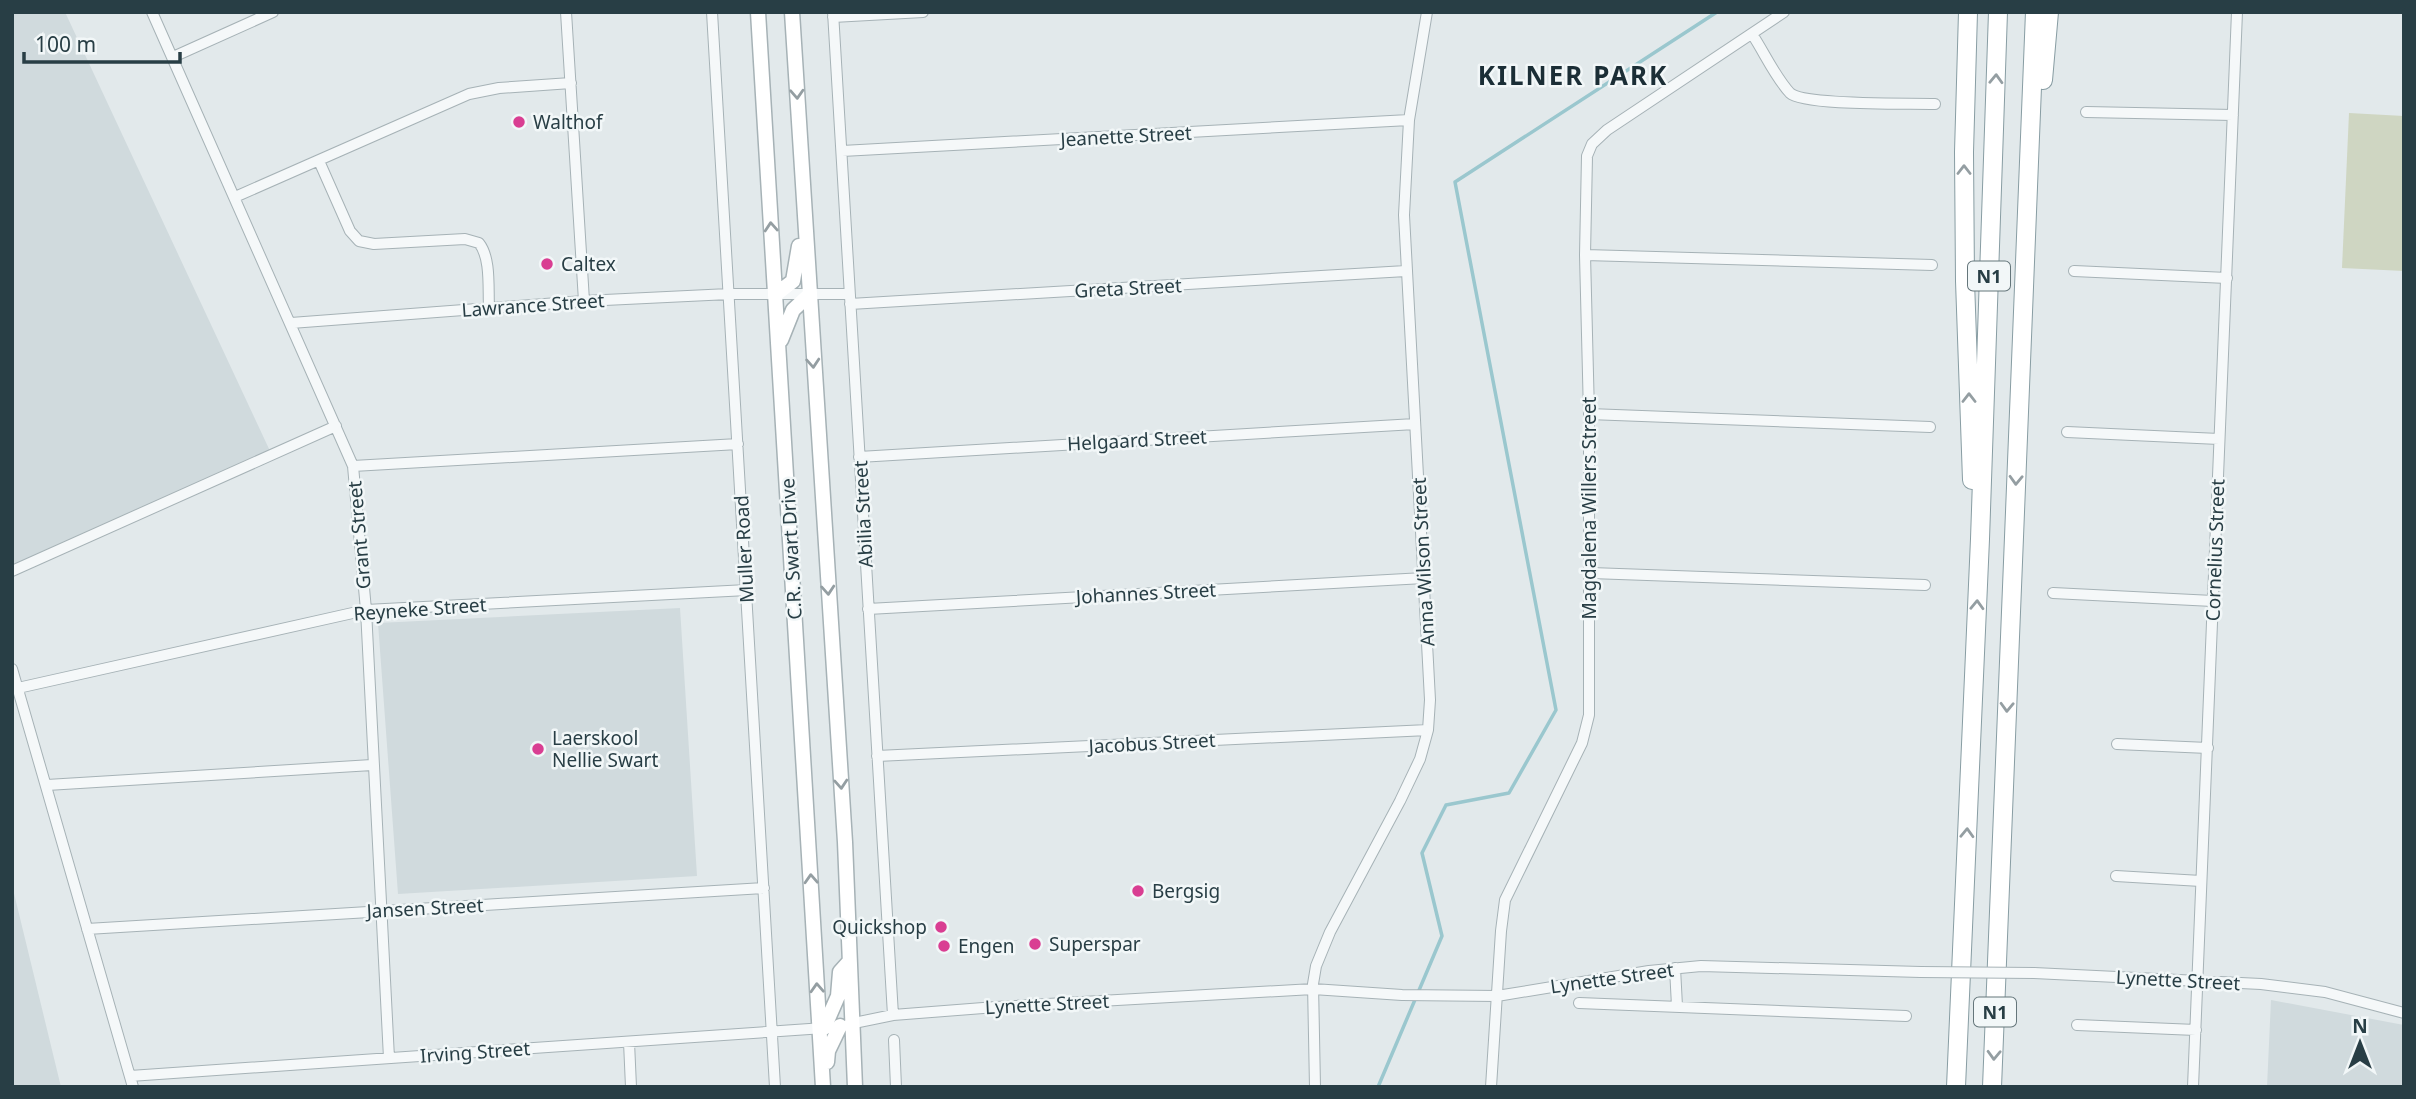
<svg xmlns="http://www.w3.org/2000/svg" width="2416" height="1099" viewBox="0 0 2416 1099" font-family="'Noto Sans',sans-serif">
<rect width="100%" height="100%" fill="#e2e9eb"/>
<path fill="#d0dadd" d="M 12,12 L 65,12 L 270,451 L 12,567 Z
M 680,608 L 697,876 L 398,894 L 378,623 Z
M 12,885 L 61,1087 L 12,1087 Z
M 2271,1000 L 2404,1025 L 2404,1087 L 2267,1087 Z"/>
<path fill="#cfd6c2" d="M 2349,113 L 2404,116 L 2404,271 L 2342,268 Z"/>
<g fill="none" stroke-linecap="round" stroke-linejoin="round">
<path stroke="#9ac7ce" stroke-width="3.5" d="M 1378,1087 L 1442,936 L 1422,853 L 1446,805 L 1509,793 L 1556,710 L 1455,182 L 1717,12"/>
<defs>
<path id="street" d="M 152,12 L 353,466 L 366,610 L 389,1058
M 566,12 L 584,301
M 712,12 L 775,1087
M 833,12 L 893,1015
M 833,17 L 923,12
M 1752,34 C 1764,52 1775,77 1790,93 C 1804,106 1910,103 1935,104
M 173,57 L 273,12
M 2086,112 L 2233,115
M 842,151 L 1409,120
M 319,161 L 350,231 L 359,241 L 374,244 L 465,239 L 479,243 C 491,258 488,288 489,307
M 235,197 L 469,94 L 499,88 L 571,83
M 1585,255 L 1932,265
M 2074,271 L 2227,278
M 850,304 L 1406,271
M 291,323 L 584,301 L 729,294 L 850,294
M 1589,414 L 1930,427
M 2067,432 L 2219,439
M 859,457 L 1415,424
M 353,466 L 738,444
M 12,571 L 336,426
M 1591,573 L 1925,585
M 2053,593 L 2213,601
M 868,609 L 1424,578
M 12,669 L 133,1087
M 18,688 L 366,610 L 747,590
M 2117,744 L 2208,748
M 877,756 L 1428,730
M 47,785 L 372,765
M 2116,876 L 2201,881
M 87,929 L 764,888
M 1675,968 L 1677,1006
M 2034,973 L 2261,984 L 2325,992 L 2404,1013
M 1579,1003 L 1906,1016
M 849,1024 L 893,1015 L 996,1007 L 1313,989 L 1402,995 L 1497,996 L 1649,971 L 1701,966 L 1921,972
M 2077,1025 L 2196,1030
M 894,1040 L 896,1087
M 629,1042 L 631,1087
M 130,1076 L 824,1028
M 1315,1087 L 1313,984 L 1316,966 L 1330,932 L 1400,801 L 1420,759 L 1428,730 L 1430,700 L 1428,662 L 1404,215 L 1409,120 L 1427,12
M 1491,1087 L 1501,931 L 1505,900 L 1582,743 L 1589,715 L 1589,414 L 1585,255 L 1587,156 L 1592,144 L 1607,130 L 1784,12
M 2193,1087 L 2237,12"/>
<path id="secondary" d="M 758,12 L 823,1087
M 792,12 L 845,842 L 855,1087
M 775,295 L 793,281 L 799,246
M 781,340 L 793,310 L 809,295
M 824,1028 L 838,996 L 840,972 L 849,962
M 827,1062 L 828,1051 L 840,1026"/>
<path id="highway" d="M 1968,12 L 1964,152 L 1965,281 L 1972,480
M 2043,80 L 2049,12
M 1956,1087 L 1980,539 L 1998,12
M 1992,1087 L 2035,12"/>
</defs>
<use href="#street" stroke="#a6b2b6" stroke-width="12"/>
<use href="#secondary" stroke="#a6b2b6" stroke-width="17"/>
<use href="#highway" stroke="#889da3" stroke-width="20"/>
<use href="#street" stroke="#f5f8f9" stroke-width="10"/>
<use href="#secondary" stroke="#fff" stroke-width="14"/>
<use href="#highway" stroke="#fff" stroke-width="18"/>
<defs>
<path id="street-bridge" d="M 1921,972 L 2034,973"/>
</defs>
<use href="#street-bridge" stroke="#a6b2b6" stroke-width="12" stroke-linecap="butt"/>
<use href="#street-bridge" stroke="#f5f8f9" stroke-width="10"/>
</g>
<defs><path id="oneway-chevron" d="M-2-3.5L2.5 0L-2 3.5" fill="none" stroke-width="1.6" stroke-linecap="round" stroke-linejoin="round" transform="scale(1.75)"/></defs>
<g stroke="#949ea2">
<use href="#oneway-chevron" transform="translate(1996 79) rotate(-88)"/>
<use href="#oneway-chevron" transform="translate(797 94) rotate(87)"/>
<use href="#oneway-chevron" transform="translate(1964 170) rotate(-90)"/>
<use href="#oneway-chevron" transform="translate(771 227) rotate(-94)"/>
<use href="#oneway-chevron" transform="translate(813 363) rotate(86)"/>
<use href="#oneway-chevron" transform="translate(1969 398) rotate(-90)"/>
<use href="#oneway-chevron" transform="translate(2016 480) rotate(92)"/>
<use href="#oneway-chevron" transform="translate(828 590) rotate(86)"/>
<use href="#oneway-chevron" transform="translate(1977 605) rotate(-88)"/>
<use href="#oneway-chevron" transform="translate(2007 707) rotate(92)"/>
<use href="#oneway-chevron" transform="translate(841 784) rotate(86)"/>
<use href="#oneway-chevron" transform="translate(1967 833) rotate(-88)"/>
<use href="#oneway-chevron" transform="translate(811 879) rotate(-93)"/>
<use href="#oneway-chevron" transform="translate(817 988) rotate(-93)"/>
<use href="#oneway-chevron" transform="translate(1994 1055) rotate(92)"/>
</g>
<g fill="#d93e92" stroke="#f2f7f8" stroke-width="2.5">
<circle cx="519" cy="122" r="7"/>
<circle cx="547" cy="264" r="7"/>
<circle cx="538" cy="749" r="7"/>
<circle cx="1138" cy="891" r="7"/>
<circle cx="941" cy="927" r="7"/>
<circle cx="1035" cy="944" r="7"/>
<circle cx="944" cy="946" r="7"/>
</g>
<g text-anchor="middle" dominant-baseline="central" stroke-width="5" stroke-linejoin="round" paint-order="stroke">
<g fill="#f2f7f8" stroke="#65767b" stroke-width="2">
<rect x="1968" y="261.5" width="42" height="29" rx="5"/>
<rect x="1974" y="997.5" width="42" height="29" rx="5"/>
</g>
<g font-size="18" font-weight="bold" fill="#283e45">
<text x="1989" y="276">N1</text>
<text x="1995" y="1012">N1</text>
</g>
<g font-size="19" fill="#283e45" stroke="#f2f7f8" text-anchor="start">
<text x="533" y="122">Walthof</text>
<text x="561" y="264">Caltex</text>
<text x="552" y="738">Laerskool<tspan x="552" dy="22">Nellie Swart</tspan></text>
<text x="1152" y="891">Bergsig</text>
<text x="927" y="927" text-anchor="end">Quickshop</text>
<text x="1049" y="944">Superspar</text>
<text x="958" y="946">Engen</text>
</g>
<g font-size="19" fill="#283e45" stroke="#f2f7f8">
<text transform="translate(1126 136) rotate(-3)">Jeanette Street</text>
<text transform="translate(1128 288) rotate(-3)">Greta Street</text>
<text transform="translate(533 305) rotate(-4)">Lawrance Street</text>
<text transform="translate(1137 440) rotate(-3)">Helgaard Street</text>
<text transform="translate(1589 508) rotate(-90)">Magdalena Willers Street</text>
<text transform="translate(863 514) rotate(-93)">Abilia Street</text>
<text transform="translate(359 535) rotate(-95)">Grant Street</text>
<text transform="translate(744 549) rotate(-93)">Muller Road</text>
<text transform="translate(791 549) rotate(-93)">C.R. Swart Drive</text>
<text transform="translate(2215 550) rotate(-88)">Cornelius Street</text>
<text transform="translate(1423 562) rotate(-93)">Anna Wilson Street</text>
<text transform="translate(1146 593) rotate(-3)">Johannes Street</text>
<text transform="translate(420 609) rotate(-4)">Reyneke Street</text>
<text transform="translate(1152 743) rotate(-3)">Jacobus Street</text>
<text transform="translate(425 908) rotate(-3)">Jansen Street</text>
<text transform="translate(1612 978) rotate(-8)">Lynette Street</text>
<text transform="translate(2178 980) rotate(3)">Lynette Street</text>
<text transform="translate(1047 1004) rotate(-3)">Lynette Street</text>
<text transform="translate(475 1052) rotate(-4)">Irving Street</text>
</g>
<g font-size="26" font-weight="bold" letter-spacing="2" fill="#1b2e36" stroke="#f2f7f8">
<text x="1573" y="75">KILNER PARK</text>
</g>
</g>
<rect width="2416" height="1099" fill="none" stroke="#283e45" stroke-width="28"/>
<g transform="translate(2360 1043)" stroke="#f2f7f8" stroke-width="5" paint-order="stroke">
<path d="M0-5L12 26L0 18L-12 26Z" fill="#283e45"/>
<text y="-10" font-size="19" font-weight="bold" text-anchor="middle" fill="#283e45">N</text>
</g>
<path d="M24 52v10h156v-10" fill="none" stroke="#283e45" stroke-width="3.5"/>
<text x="35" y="52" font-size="21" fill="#283e45" stroke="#f2f7f8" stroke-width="5" paint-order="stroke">100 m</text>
</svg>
